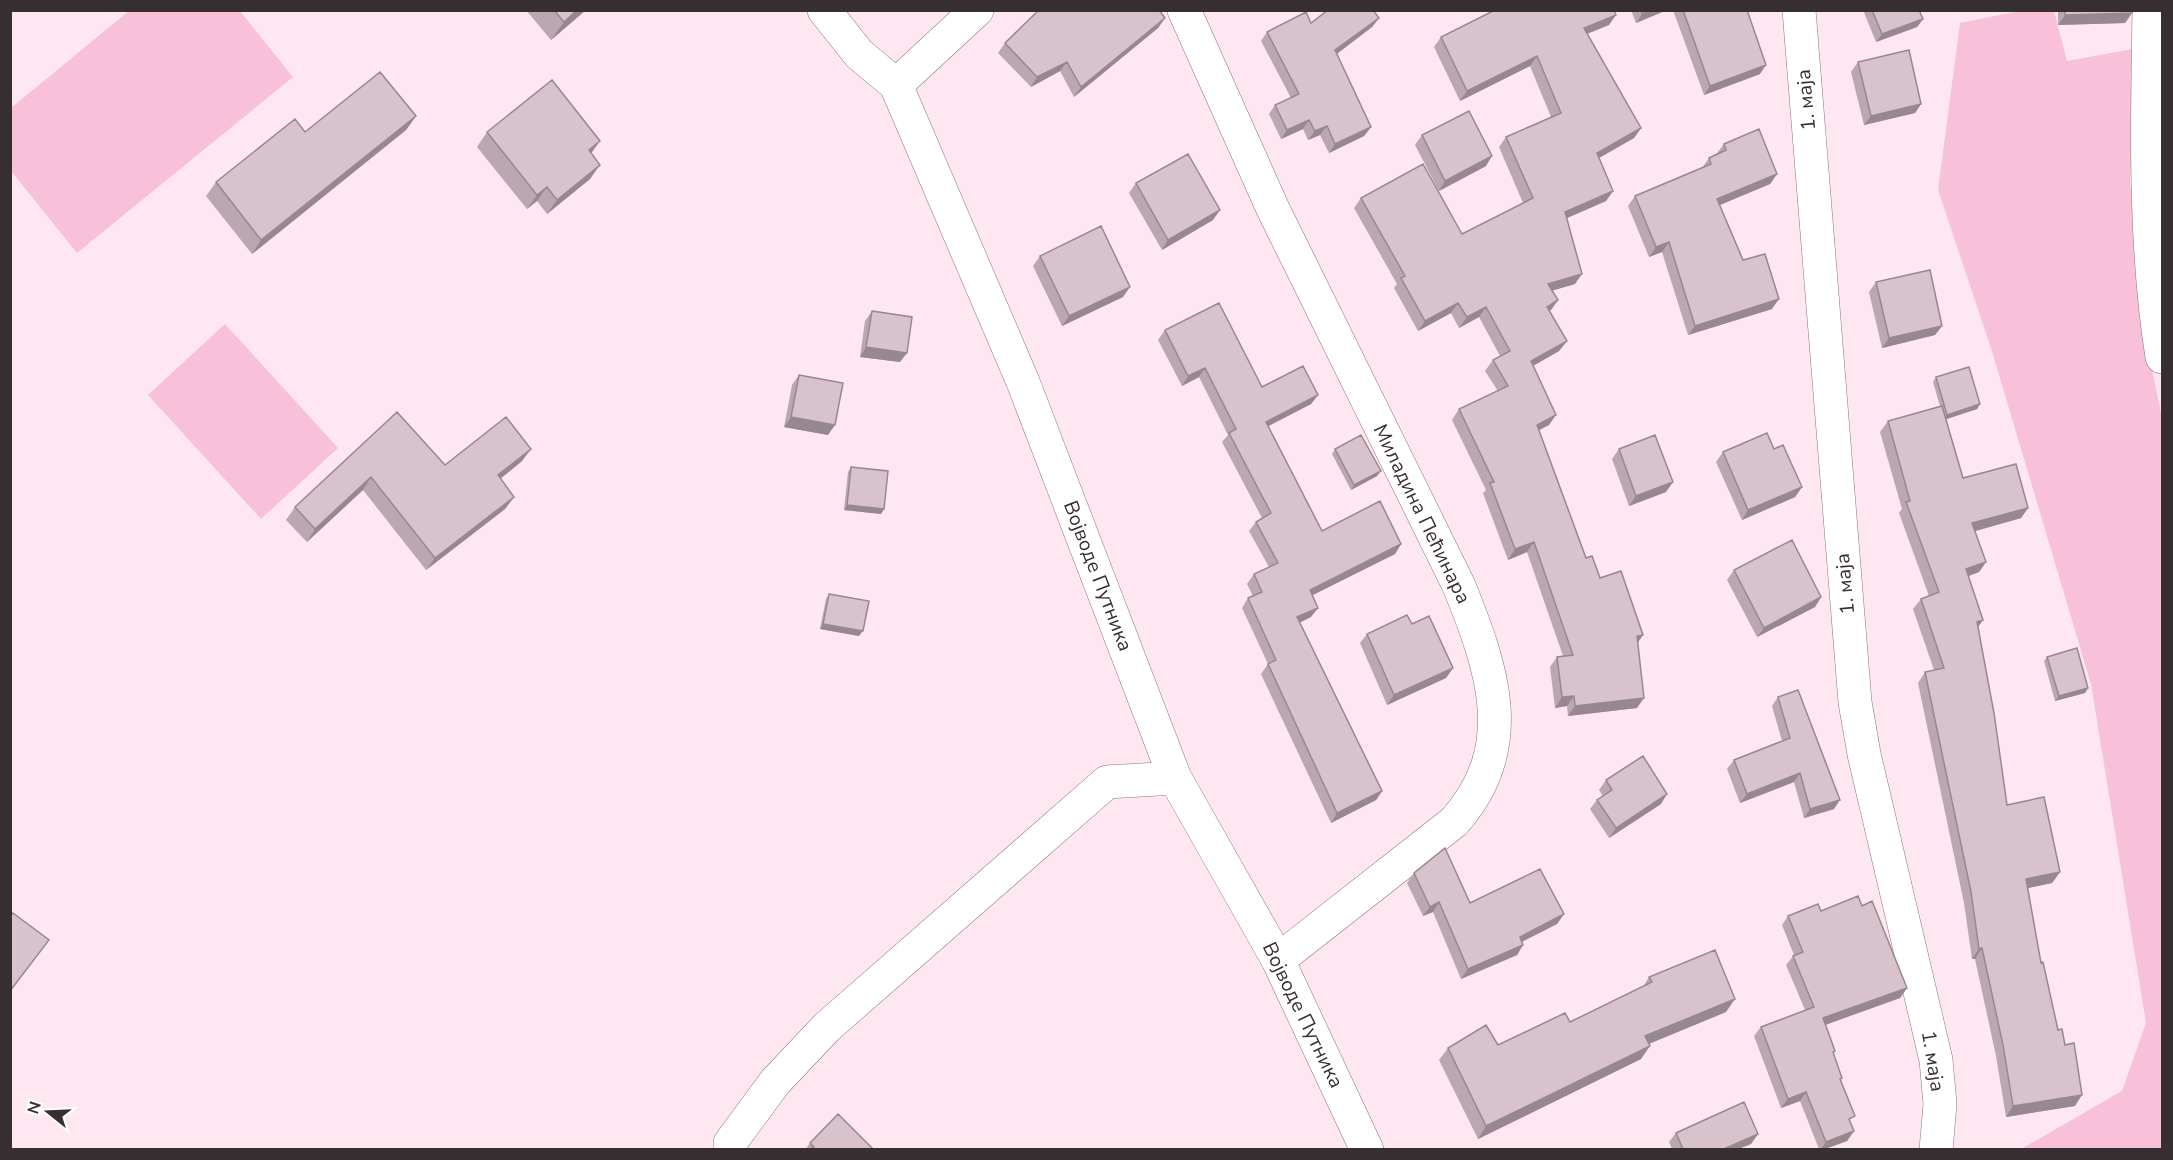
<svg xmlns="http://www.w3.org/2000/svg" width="2173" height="1160" viewBox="0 0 2173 1160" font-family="'Nunito Sans',sans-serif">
<rect width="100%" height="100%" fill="#fee7f1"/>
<path fill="#f9c0da" d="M 130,10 L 240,11 L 293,77 L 77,253 L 11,171 L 11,108 Z
M 2020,11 L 2054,11 L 2067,61 L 2138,48 L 2130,181 L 2143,328 L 2162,417 L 2162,1149 L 2021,1149 L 2122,1091 L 2146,1023 L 2091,684 L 1991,348 L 1938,190 L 1960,23 Z
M 225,324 L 338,448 L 261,519 L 148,395 Z"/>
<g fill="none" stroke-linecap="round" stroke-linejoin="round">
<defs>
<path id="minor" d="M 824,10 L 859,54 L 896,85 L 1023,382 L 1175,778 L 1278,960 L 1367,1150
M 1184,10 L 1273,209 L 1459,586 C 1492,668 1521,747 1454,822 L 1278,960
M 1799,10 L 1855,702 L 1864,754 L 1936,1060 L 1940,1104 L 1936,1150
M 2149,10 C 2147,126 2144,243 2162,357
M 896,85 L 977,10
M 730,1143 L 775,1082 L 827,1027 L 1107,782 L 1175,778"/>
</defs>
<use href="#minor" stroke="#89747d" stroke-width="34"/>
<use href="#minor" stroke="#fff" stroke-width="33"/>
</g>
<path fill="#baa7af" d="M 526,10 L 586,10 L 551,40 Z
M 1631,10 L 1667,10 L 1636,23 Z
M 1673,10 L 1747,10 L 1760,74 L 1704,95 Z
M 1863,10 L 1919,10 L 1923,19 L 1917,27 L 1876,42 Z
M 2058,10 L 2132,10 L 2132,13 L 2125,23 L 2058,25 Z
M 1165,18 L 1158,28 L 1074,97 L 1060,71 L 1031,87 L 998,53 L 1005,43 Z
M 1379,18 L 1372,27 L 1336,54 L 1371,127 L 1364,136 L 1329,153 L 1320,135 L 1308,140 L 1303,129 L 1281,139 L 1269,114 L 1275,105 L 1291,98 L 1261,41 L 1267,32 L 1311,23 Z
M 1609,25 L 1587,34 L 1641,128 L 1634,138 L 1599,158 L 1613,191 L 1606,201 L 1567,218 L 1575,284 L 1552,290 L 1558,300 L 1550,311 L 1567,341 L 1559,351 L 1533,366 L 1549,425 L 1539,430 L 1586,558 L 1643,635 L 1638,642 L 1637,708 L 1568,716 L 1567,706 L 1555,708 L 1550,667 L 1557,657 L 1563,656 L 1527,552 L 1508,560 L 1483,493 L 1486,490 L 1452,420 L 1459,409 L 1498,391 L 1485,371 L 1493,360 L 1500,356 L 1479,317 L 1459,328 L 1451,313 L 1418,331 L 1394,288 L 1397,284 L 1354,208 L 1361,198 L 1462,234 L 1523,203 L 1499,147 L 1506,137 L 1551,117 L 1530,66 L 1460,101 L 1434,47 L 1441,37 Z
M 1858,62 L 1921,104 L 1915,113 L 1864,125 L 1851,72 Z
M 416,116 L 406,130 L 252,254 L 206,196 L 216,182 L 305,132 Z
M 487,132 L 591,153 L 590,179 L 547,214 L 537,201 L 527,209 L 477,147 Z
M 1422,135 L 1486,166 L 1439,191 L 1415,145 Z
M 1724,144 L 1777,174 L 1770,184 L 1720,205 L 1743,260 L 1772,309 L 1688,335 L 1662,252 L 1649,257 L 1628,206 L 1635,196 L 1702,168 L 1709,158 L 1717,154 L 1717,153 Z
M 1136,183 L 1213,220 L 1162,250 L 1129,193 Z
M 1040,256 L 1123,297 L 1062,326 L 1033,266 Z
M 1876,282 L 1942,326 L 1935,335 L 1882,348 L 1869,292 Z
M 872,311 L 900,362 L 860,357 L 865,321 Z
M 1165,330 L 1262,387 L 1318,395 L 1311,404 L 1268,426 L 1322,531 L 1401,544 L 1395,554 L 1312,595 L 1311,617 L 1300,622 L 1382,791 L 1376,800 L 1331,823 L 1261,674 L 1268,664 L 1242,608 L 1248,598 L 1253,596 L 1247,584 L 1254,574 L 1269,567 L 1249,531 L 1256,522 L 1262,518 L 1222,442 L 1228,435 L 1199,377 L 1182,386 L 1158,340 Z
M 799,375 L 828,435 L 784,427 L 792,385 Z
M 1936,377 L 1980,404 L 1977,409 L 1945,419 L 1963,478 L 2028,508 L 2021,518 L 1975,531 L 1986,562 L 1979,572 L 1968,576 L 1983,620 L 1978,627 L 2007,805 L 2060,872 L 2052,883 L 2028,888 L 2041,963 L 2075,1106 L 2006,1117 L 1996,1056 L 1975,959 L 1972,959 L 1964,903 L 1918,683 L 1925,672 L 1934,670 L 1913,609 L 1921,599 L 1929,596 L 1899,513 L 1902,509 L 1880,432 L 1888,421 L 1940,406 L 1933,382 Z
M 397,412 L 445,465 L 522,461 L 500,479 L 514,497 L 505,509 L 426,570 L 363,490 L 307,542 L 286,520 L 295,507 Z
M 1335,449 L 1377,476 L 1351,490 L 1332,454 Z
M 1619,449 L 1666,492 L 1629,506 L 1612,459 Z
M 1774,449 L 1802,487 L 1795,497 L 1742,520 L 1716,462 L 1723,452 Z
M 851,467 L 884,509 L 881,514 L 844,510 L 848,472 Z
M 1734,570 L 1821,597 L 1815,607 L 1757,637 L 1727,580 Z
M 829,594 L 859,636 L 820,629 L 826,599 Z
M 1412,624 L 1453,668 L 1446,678 L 1387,705 L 1360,643 L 1367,634 Z
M 2047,657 L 2088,688 L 2085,693 L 2055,701 L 2044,661 Z
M 1778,697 L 1834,809 L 1804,818 L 1794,782 L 1740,803 L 1727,769 L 1734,760 L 1782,741 L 1772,706 Z
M 1606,780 L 1661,804 L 1609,838 L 1590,809 L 1597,800 L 1603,796 L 1599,790 Z
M 1414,873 L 1470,903 L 1564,914 L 1557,924 L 1522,942 L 1523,945 L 1517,955 L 1461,979 L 1433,912 L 1423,916 L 1407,883 Z
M 1862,906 L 1907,988 L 1900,998 L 1825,1024 L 1833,1054 L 1842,1078 L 1841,1080 L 1851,1123 L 1854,1131 L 1847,1141 L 1825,1149 L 1819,1149 L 1800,1101 L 1781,1108 L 1754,1036 L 1761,1027 L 1805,1010 L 1786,965 L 1794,955 L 1782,925 L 1788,916 Z
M 1649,977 L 1726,1012 L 1649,1044 L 1641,1059 L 1478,1139 L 1439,1060 L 1448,1048 L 1498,1045 L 1570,1022 L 1643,987 Z
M 1676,1133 L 1758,1134 L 1751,1144 L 1738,1149 L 1672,1149 L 1669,1142 Z
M 810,1143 L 873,1149 L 806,1149 Z"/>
<path fill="#97888f" d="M 577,10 L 586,10 L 551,40 L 564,22 Z
M 1650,10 L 1667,10 L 1636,23 L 1642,14 Z
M 2132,13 L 2125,23 L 2058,25 L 2065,15 Z
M 1616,15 L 1609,25 L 1576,38 L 1584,28 Z
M 1165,18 L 1158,28 L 1074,97 L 1081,87 Z
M 1379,18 L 1372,27 L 1329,60 L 1335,50 Z
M 1923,19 L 1917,27 L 1876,42 L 1882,34 Z
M 1537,56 L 1530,66 L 1460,101 L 1467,91 Z
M 1067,62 L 1060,71 L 1031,87 L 1037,77 Z
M 1766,65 L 1760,74 L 1704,95 L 1710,86 Z
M 1921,104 L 1915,113 L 1864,125 L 1871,116 Z
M 416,116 L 406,130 L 252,254 L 261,240 Z
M 1309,120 L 1303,129 L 1281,139 L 1287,130 Z
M 1327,126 L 1320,135 L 1308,140 L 1315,131 Z
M 1371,127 L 1364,136 L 1329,153 L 1335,144 Z
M 1641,128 L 1634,138 L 1590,163 L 1597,153 Z
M 600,141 L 590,155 L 589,150 Z
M 1492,156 L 1486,166 L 1439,191 L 1445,181 Z
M 600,165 L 590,179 L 547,214 L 557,200 Z
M 1777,174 L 1770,184 L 1710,209 L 1717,199 Z
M 547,187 L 537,201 L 527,209 L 537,195 Z
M 1613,191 L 1606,201 L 1558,222 L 1565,212 Z
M 1220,210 L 1213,220 L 1162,250 L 1168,240 Z
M 1669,242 L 1662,252 L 1649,257 L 1656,247 Z
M 1582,274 L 1575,284 L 1541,294 L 1548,284 Z
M 1130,287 L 1123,297 L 1062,326 L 1069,316 Z
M 1779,299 L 1772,309 L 1688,335 L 1695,326 Z
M 1558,300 L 1551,310 L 1540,317 L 1547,307 Z
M 1458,303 L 1451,313 L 1418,331 L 1425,321 Z
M 1486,307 L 1479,317 L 1459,328 L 1467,317 Z
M 1942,326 L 1935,335 L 1882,348 L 1889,338 Z
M 1567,341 L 1559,351 L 1524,371 L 1531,361 Z
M 866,347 L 907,353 L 900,362 L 860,357 Z
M 1205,368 L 1199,377 L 1182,386 L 1188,376 Z
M 1318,395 L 1311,404 L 1259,431 L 1266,422 Z
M 1980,404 L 1977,409 L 1944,420 L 1947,415 Z
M 1556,415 L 1549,425 L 1530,435 L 1537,425 Z
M 791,417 L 835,425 L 828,435 L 784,427 Z
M 531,449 L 522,461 L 489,488 L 498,475 Z
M 1381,471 L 1377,476 L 1351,490 L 1354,485 Z
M 371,477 L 363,490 L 307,542 L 315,529 Z
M 1673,482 L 1666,492 L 1629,506 L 1636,496 Z
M 1802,487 L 1795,497 L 1742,520 L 1748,510 Z
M 514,497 L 505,509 L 426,570 L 435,558 Z
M 847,505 L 884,509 L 881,514 L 844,510 Z
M 2028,508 L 2021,518 L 1965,534 L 1972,523 Z
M 1534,542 L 1527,552 L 1508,560 L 1515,549 Z
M 1401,544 L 1395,554 L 1303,600 L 1310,590 Z
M 1986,562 L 1979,572 L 1958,580 L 1966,569 Z
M 1821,597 L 1815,607 L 1757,637 L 1764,628 Z
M 1318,608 L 1311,617 L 1291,627 L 1297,617 Z
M 1983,620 L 1975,631 L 1977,622 Z
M 823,624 L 863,631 L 859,636 L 820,629 Z
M 1643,635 L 1636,645 L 1637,636 Z
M 1453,668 L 1446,678 L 1387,705 L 1394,695 Z
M 2088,688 L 2085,693 L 2055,701 L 2059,696 Z
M 1574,696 L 1567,706 L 1555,708 L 1562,697 Z
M 1644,698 L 1637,708 L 1568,716 L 1575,706 Z
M 1800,773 L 1794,782 L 1740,803 L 1747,794 Z
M 1382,791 L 1376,800 L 1331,823 L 1337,813 Z
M 1667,794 L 1661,804 L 1609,838 L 1616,828 Z
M 1840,800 L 1834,809 L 1804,818 L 1810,809 Z
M 2060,872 L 2052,883 L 2019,890 L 2026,879 Z
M 1439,902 L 1433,912 L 1423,916 L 1430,907 Z
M 1564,914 L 1557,924 L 1513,946 L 1520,937 Z
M 1523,945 L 1517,955 L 1461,979 L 1468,969 Z
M 1982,948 L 1975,959 L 1972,959 L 1979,949 Z
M 1907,988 L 1900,998 L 1817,1028 L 1823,1018 Z
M 1735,999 L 1726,1012 L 1636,1049 L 1645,1036 Z
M 1650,1046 L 1641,1059 L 1478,1139 L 1486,1126 Z
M 1806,1092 L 1800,1101 L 1781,1108 L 1788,1099 Z
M 2082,1095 L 2075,1106 L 2006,1117 L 2013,1106 Z
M 1854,1131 L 1847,1141 L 1825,1149 L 1821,1149 L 1826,1142 Z
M 1758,1134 L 1751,1144 L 1738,1149 L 1724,1149 Z"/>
<path fill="#d8c2cc" stroke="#97888f" stroke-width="1.5" d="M 554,10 L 577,10 L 564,22 Z
M 1039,10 L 1159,10 L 1165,18 L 1081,87 L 1067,62 L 1037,77 L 1005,43 Z
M 1328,10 L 1373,10 L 1379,18 L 1335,50 L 1371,127 L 1335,144 L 1327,126 L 1315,131 L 1309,120 L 1287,130 L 1275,105 L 1299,94 L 1267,32 L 1306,12 L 1311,23 Z
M 1495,10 L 1614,10 L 1616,15 L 1584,28 L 1641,128 L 1597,153 L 1613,191 L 1565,212 L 1582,274 L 1548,284 L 1558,300 L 1547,307 L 1567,341 L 1531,361 L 1556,415 L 1537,425 L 1586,558 L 1592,556 L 1600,578 L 1621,571 L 1643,635 L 1637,636 L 1644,698 L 1575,706 L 1574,696 L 1562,697 L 1557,657 L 1573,655 L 1534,542 L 1515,549 L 1490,483 L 1494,482 L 1459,409 L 1508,386 L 1493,360 L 1510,351 L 1486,307 L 1467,317 L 1458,303 L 1425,321 L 1401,278 L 1405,276 L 1361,198 L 1423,164 L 1462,234 L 1533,198 L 1506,137 L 1561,113 L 1537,56 L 1467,91 L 1441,37 Z
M 1641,10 L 1650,10 L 1642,14 Z
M 1683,10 L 1747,10 L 1766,65 L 1710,86 Z
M 1872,10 L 1919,10 L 1923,19 L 1882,34 Z
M 2065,10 L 2132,10 L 2132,13 L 2065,15 Z
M 1909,50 L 1921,104 L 1871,116 L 1858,62 Z
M 380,72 L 416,116 L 261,240 L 216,182 L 295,119 L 305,132 Z
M 552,80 L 600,141 L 589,150 L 600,165 L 557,200 L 547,187 L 537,195 L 487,132 Z
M 1469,111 L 1492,156 L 1445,181 L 1422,135 Z
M 1759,129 L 1777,174 L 1717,199 L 1743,260 L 1765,254 L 1779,299 L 1695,326 L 1669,242 L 1656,247 L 1635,196 L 1711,164 L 1709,158 L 1726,150 L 1724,144 Z
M 1188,154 L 1220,210 L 1168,240 L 1136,183 Z
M 1101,226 L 1130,287 L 1069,316 L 1040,256 Z
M 1930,270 L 1942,326 L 1889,338 L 1876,282 Z
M 1219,303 L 1262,387 L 1303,366 L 1318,395 L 1266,422 L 1322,531 L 1380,501 L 1401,544 L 1310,590 L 1318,608 L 1297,617 L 1382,791 L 1337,813 L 1268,664 L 1276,660 L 1248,598 L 1262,592 L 1254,574 L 1278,563 L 1256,522 L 1271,513 L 1229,433 L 1236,429 L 1205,368 L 1188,376 L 1165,330 Z
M 872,311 L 912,317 L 907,353 L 866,347 Z
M 1969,367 L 1980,404 L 1947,415 L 1936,377 Z
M 799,375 L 843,383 L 835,425 L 791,417 Z
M 1942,406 L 1963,478 L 2016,464 L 2028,508 L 1972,523 L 1986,562 L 1966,569 L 1983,620 L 1977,622 L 1994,713 L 2007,805 L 2044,797 L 2060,872 L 2026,879 L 2041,963 L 2043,962 L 2058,1030 L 2062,1029 L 2065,1045 L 2074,1043 L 2082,1095 L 2013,1106 L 2003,1045 L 1982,948 L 1979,949 L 1971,892 L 1925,672 L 1944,668 L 1921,599 L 1939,592 L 1906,502 L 1910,501 L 1888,421 Z
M 397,412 L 445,465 L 506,417 L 531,449 L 498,475 L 514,497 L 435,558 L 371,477 L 315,529 L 295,507 Z
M 1767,433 L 1774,449 L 1783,445 L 1802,487 L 1748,510 L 1723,452 Z
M 1361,435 L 1381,471 L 1354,485 L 1335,449 Z
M 1655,435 L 1673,482 L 1636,496 L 1619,449 Z
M 851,467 L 888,471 L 884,509 L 847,505 Z
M 1792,540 L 1821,597 L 1764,628 L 1734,570 Z
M 829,594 L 869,601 L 863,631 L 823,624 Z
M 1407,615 L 1412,624 L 1429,616 L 1453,668 L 1394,695 L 1367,634 Z
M 2077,648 L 2088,688 L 2059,696 L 2047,657 Z
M 1798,690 L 1840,800 L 1810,809 L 1800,773 L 1747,794 L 1734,760 L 1790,738 L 1778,697 Z
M 1643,756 L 1667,794 L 1616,828 L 1597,800 L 1612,790 L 1606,780 Z
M 1445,848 L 1470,903 L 1540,869 L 1564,914 L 1520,937 L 1523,945 L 1468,969 L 1439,902 L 1430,907 L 1414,873 Z
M 1858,896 L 1862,906 L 1872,901 L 1907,988 L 1823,1018 L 1835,1051 L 1833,1052 L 1842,1078 L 1840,1079 L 1855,1116 L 1849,1119 L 1854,1131 L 1826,1142 L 1806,1092 L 1788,1099 L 1761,1027 L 1814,1007 L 1793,956 L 1803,952 L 1788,916 L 1818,904 L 1821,911 Z
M 13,913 L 49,940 L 10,991 L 10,916 Z
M 1715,950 L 1735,999 L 1645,1036 L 1650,1046 L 1486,1126 L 1448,1048 L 1486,1025 L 1498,1045 L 1565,1013 L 1570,1022 L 1652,982 L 1649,977 Z
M 1744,1102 L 1758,1134 L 1724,1149 L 1683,1149 L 1676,1133 Z
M 838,1114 L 873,1149 L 811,1149 L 814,1147 L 810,1143 Z"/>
<g text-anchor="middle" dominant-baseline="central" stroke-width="4.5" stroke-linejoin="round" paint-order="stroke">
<g font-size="20" fill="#372e32" stroke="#fff">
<text transform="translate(1806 100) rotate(-95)">1. маја</text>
<text transform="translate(1422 514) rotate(64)">Миладина Пећинара</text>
<text transform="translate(1098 576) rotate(69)">Војводе Путника</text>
<text transform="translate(1845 584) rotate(-95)">1. маја</text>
<text transform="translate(1303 1015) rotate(64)">Војводе Путника</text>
<text transform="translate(1933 1061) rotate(81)">1. маја</text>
</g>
</g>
<rect width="2173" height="1160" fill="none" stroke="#372e32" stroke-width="24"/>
<g transform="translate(48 1112) rotate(288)" stroke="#ffffff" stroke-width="4.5" paint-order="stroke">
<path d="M0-4.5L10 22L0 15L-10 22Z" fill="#372e32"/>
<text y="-9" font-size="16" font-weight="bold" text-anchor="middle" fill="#372e32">N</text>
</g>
</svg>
